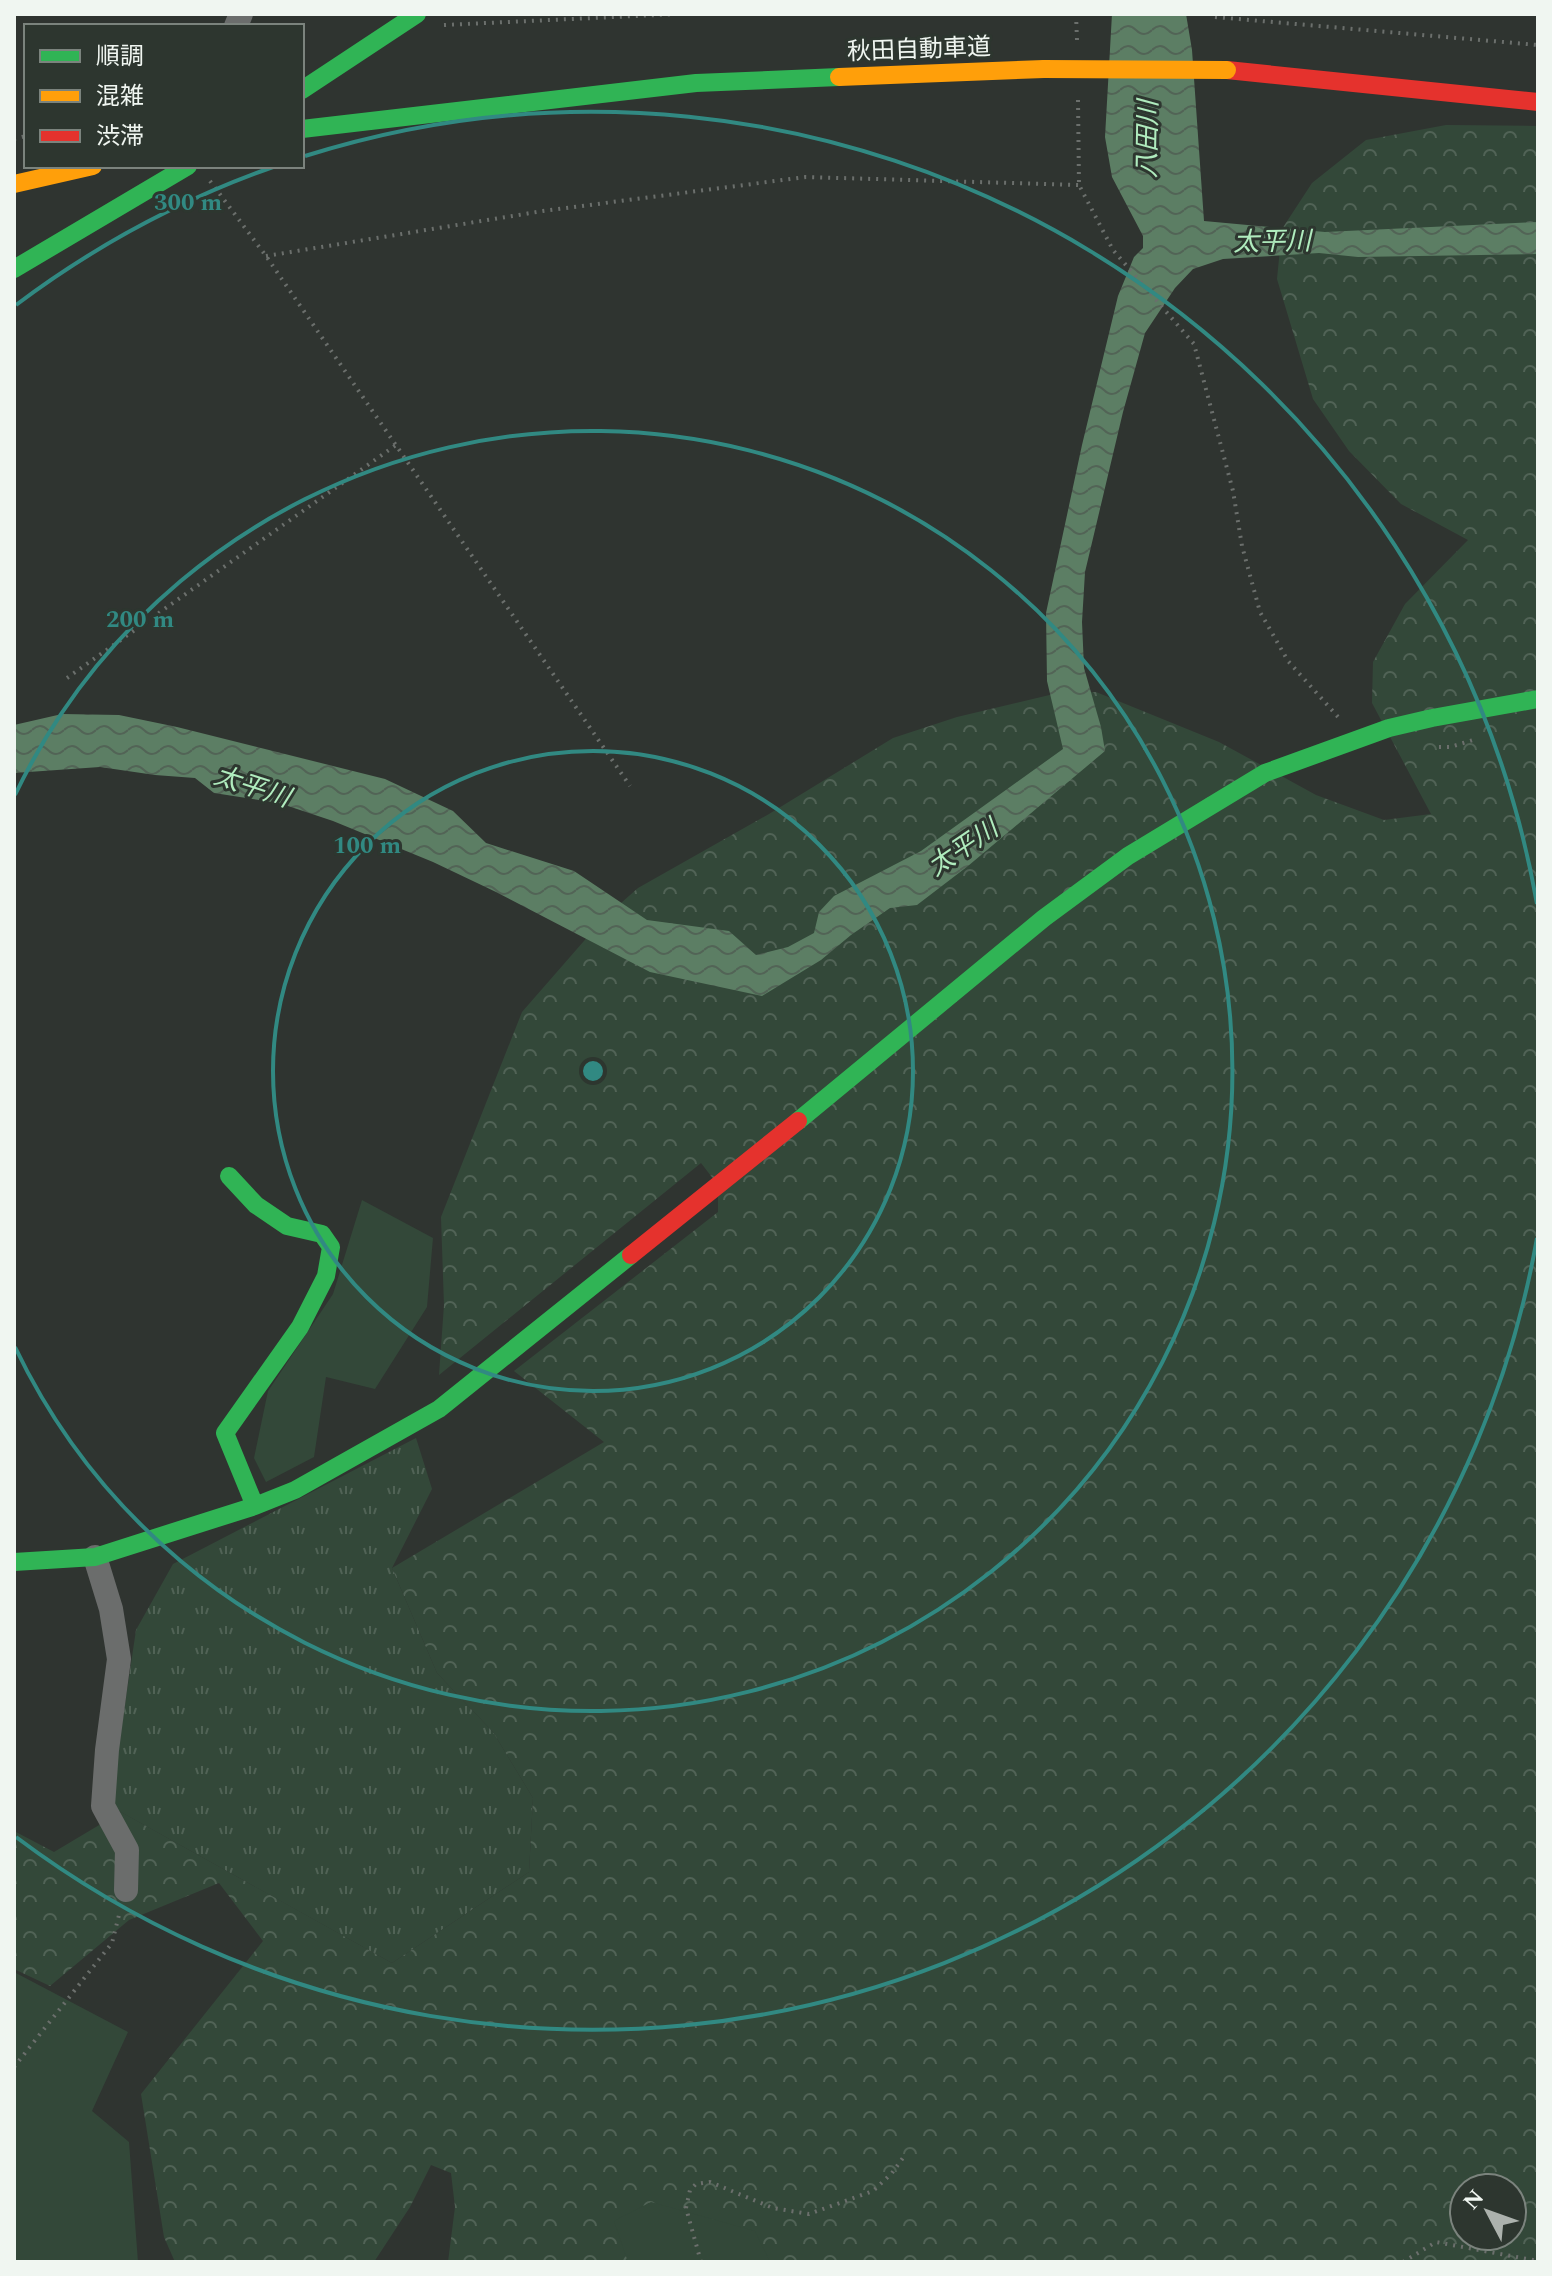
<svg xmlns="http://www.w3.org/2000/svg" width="1552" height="2276" viewBox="0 0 1552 2276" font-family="Spectral,'Noto Sans JP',serif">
<defs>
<pattern id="grass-tufts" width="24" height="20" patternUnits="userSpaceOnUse" patternTransform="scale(2)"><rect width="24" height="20" fill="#334839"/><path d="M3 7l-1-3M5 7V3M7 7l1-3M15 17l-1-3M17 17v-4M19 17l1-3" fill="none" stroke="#516356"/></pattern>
<pattern id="forest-crowns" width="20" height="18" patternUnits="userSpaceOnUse" patternTransform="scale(2)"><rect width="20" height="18" fill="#334839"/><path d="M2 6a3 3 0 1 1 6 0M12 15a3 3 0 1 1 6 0" fill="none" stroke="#516356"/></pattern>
<pattern id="water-waves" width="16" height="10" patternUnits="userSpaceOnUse" patternTransform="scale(2)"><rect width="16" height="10" fill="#5c7e64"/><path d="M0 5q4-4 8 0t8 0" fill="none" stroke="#526456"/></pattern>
</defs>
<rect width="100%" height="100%" fill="#2f3430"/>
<path fill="url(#grass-tufts)" d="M 416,1438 L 432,1489 L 392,1568 L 437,1673 L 493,1732 L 533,1798 L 529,1872 L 392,1963 L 110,1806 L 136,1630 L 173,1564 Z"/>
<path fill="url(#forest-crowns)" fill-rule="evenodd" d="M 1446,125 L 1538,126 L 1538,2262 L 448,2262 L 455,2207 L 451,2173 L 431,2165 L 410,2207 L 374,2262 L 175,2262 L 164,2237 L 141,2094 L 263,1941 L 219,1883 L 129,1920 L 50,1986 L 14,1969 L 14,1831 L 54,1852 L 121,1812 L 392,1963 L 529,1872 L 533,1798 L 493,1732 L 437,1673 L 392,1568 L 604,1442 L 514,1371 L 718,1212 L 718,1185 L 701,1163 L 439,1375 L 444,1305 L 441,1217 L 522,1012 L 604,918 L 638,888 L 769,814 L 893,738 L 957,717 L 1058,693 L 1096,692 L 1219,742 L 1316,795 L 1384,820 L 1431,814 L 1372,703 L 1373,662 L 1405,604 L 1468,540 L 1401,504 L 1349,451 L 1313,399 L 1277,279 L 1282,229 L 1312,183 L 1366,140 ZM 1464,2188 L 1512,2188 L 1512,2236 L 1464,2236 Z"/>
<path fill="#334839" d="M 362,1200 L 433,1238 L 427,1307 L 375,1389 L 326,1377 L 314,1457 L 266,1482 L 254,1458 L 268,1391 L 333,1294 Z
M 14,1972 L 128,2032 L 92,2111 L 129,2142 L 138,2262 L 14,2262 Z
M 651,2202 L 755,2231 L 770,2262 L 628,2262 L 614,2221 Z"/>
<path fill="url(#water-waves)" d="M 1112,14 L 1186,14 L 1192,50 L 1204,221 L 1325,232 L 1538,222 L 1538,254 L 1358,257 L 1319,253 L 1223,259 L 1193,269 L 1175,288 L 1145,333 L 1123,412 L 1085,572 L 1082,622 L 1084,668 L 1101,727 L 1105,751 L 968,866 L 917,905 L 890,908 L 851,935 L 821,960 L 762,996 L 650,972 L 496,892 L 433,862 L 333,821 L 279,803 L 214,793 L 195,778 L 155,775 L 100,767 L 14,773 L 14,725 L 62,714 L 119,715 L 177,727 L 385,779 L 453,811 L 486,843 L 574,871 L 647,920 L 729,931 L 756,955 L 788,947 L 814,933 L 819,912 L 834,896 L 921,851 L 1063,749 L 1047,681 L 1046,613 L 1082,445 L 1118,296 L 1134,257 L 1143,248 L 1143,236 L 1112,177 L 1105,137 Z"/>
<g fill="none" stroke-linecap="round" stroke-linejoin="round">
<path stroke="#6b6f6c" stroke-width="4" stroke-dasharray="2 6" stroke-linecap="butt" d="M 1076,14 L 1077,40
M 1215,17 L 1538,45
M 444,25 L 678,14
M 1078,100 L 1079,185 L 1113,250 L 1194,344 L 1233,491 L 1242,546 L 1260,612 L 1288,661 L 1339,718
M 14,139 L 26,136
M 210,181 L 266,256 L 630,786
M 266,256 L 543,211 L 806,177 L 1079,185
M 67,678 L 396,445
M 1439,747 L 1450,747 L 1473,740
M 14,2067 L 112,1943 L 120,1911
M 701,2262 L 686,2208 L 690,2190 L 696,2184 L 710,2182 L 773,2208 L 809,2214 L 873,2191 L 892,2173 L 905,2155
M 1403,2262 L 1436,2242 L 1538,2261"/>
<path stroke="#6b6d6c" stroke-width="24" d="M 236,26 L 241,14
M 95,1557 L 111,1609 L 119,1659 L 107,1750 L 103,1806 L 127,1850 L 126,1890"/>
<path stroke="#30b455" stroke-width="18" d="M 302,90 L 417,14
M 302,129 L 696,83 L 839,77
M 14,269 L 188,166
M 798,1121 L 1044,918 L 1128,856 L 1265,773 L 1389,728 L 1432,718 L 1538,699
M 229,1176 L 256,1205 L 287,1226 L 322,1234 L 331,1247 L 326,1276 L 300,1327 L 225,1433 L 255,1506
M 14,1562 L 95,1557 L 255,1506 L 295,1490 L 439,1409 L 631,1255"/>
<path stroke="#ff9f0a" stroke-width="18" d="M 839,77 L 1044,69
M 14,184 L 93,166"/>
<path stroke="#e5322d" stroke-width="18" d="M 1227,70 L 1538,102
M 631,1255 L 798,1121"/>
<path stroke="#ff9f0a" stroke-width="18" d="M 1044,69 L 1227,70"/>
</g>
<g fill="none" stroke="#318982" stroke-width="4">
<circle cx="593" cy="1071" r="320"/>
<path d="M15 795A640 640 0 1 1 15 1347"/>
<path d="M1537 1238A959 959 0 0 1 16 1837M16 305A959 959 0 0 1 273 167M305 156A959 959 0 0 1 1537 904"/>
</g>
<g text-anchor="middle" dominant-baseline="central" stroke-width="6" stroke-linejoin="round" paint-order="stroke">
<g font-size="24" fill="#f0f6f1" stroke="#2d362f">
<text transform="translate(919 50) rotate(-2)">秋田自動車道</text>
</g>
<g font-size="26" font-style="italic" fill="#b0ecbe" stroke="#2d362f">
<text transform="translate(1148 139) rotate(-89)">八田川</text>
<text transform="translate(1272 242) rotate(-1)">太平川</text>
<text transform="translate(252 787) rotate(18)">太平川</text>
<text transform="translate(963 848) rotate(-34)">太平川</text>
</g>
</g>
<circle cx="593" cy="1071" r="12" fill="#318982" stroke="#2d362f" stroke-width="4"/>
<g font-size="24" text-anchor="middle" font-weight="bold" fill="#318982" stroke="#2d362f" stroke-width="6" stroke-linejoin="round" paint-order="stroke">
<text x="188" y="210">300 m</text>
<text x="140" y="627">200 m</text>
<text x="367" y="853">100 m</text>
</g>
<rect width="1552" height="2276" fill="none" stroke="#f0f6f1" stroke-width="32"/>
<rect x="24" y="24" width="280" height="144" fill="#2d362f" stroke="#7b837d" stroke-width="2"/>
<rect x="40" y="50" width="40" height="12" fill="#30b455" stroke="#7b837d" stroke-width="2"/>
<text x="96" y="64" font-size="24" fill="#f0f6f1">順調</text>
<rect x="40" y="90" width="40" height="12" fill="#ff9f0a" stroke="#7b837d" stroke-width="2"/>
<text x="96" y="104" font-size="24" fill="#f0f6f1">混雑</text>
<rect x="40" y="130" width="40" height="12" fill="#e5322d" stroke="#7b837d" stroke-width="2"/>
<text x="96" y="144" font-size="24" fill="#f0f6f1">渋滞</text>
<g transform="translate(1488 2212) rotate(311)"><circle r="38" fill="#2d362f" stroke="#7b837d" stroke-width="2"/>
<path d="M0-6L14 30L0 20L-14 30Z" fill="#acb2ad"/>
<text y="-12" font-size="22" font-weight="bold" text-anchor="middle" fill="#f0f6f1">N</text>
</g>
</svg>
